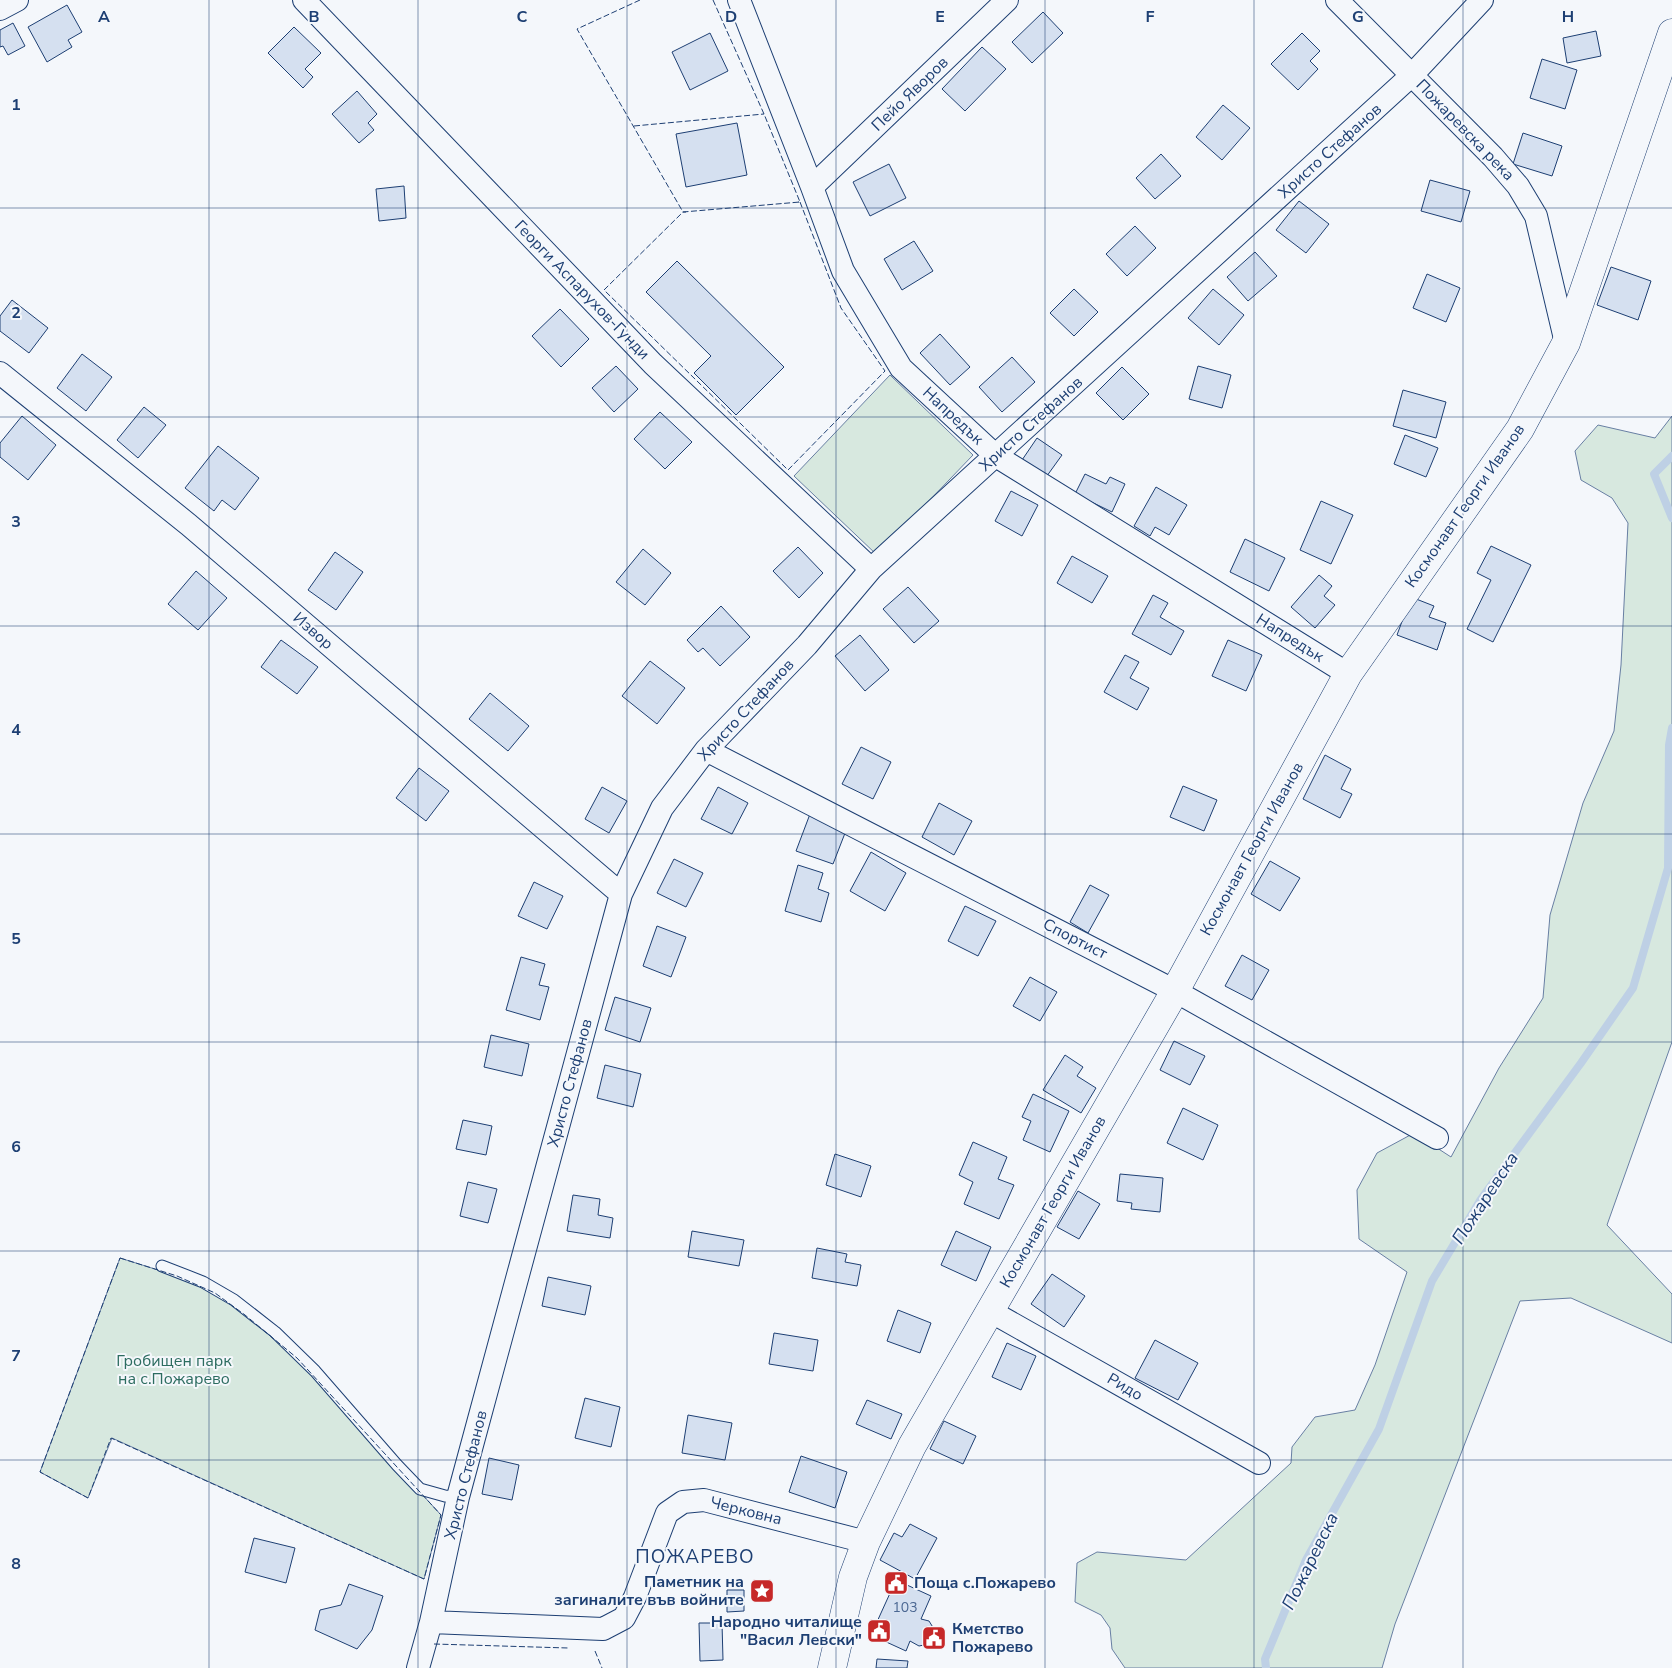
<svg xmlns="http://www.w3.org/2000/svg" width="1672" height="1668" viewBox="0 0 1672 1668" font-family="'Nunito Sans',sans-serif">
<rect width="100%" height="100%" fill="#f4f7fb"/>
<path fill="#d7e8df" stroke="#687fa3" d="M 890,375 L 973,455 L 877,555 L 794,476 Z
M 1672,416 L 1672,1042 L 1607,1225 L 1672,1294 L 1672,1343 L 1571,1298 L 1520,1301 L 1395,1624 L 1382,1668 L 1125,1668 L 1112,1649 L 1110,1628 L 1101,1615 L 1075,1602 L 1077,1563 L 1097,1552 L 1186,1560 L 1291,1463 L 1292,1447 L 1315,1417 L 1355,1410 L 1375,1365 L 1407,1272 L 1359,1239 L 1357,1190 L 1377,1153 L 1414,1133 L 1451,1157 L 1499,1068 L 1543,998 L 1550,915 L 1583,803 L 1614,731 L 1621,665 L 1628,523 L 1612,498 L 1581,480 L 1575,451 L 1598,425 L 1655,438 Z
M 120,1258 L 177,1276 L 215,1293 L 245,1315 L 297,1358 L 441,1515 L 424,1579 L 112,1438 L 88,1498 L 40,1472 Z"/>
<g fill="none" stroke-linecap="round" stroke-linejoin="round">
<path stroke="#bed0e5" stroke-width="8" d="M 1672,456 L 1654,474 L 1672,518
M 1266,1668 L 1265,1659 L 1306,1560 L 1379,1429 L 1432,1281 L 1481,1199 L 1581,1063 L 1633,988 L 1668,868 L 1669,745 L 1672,728"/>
</g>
<path fill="#d5e0f0" stroke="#1d3f73" d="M 67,5 L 82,32 L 68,40 L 72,47 L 47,62 L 28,27 Z
M 1043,12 L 1063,33 L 1032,63 L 1012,42 Z
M 13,23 L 25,46 L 8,55 L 3,46 L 0,47 L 0,30 Z
M 294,27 L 321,53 L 305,69 L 313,77 L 303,88 L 268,53 Z
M 1596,31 L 1601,56 L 1567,63 L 1563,38 Z
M 710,33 L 728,71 L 690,90 L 672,52 Z
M 1302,33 L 1320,51 L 1310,61 L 1318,69 L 1298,90 L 1271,64 Z
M 982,47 L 1006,69 L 965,111 L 942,89 Z
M 1542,59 L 1577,70 L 1565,109 L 1530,98 Z
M 357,91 L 377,114 L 368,123 L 374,130 L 359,143 L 332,114 Z
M 1223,105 L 1250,128 L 1222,160 L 1196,137 Z
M 737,123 L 747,175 L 686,187 L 676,134 Z
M 1523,133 L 1562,146 L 1552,176 L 1513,164 Z
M 1161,154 L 1181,176 L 1155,199 L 1136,178 Z
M 889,164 L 906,198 L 870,216 L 853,182 Z
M 1430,180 L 1470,191 L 1461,222 L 1421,211 Z
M 404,186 L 406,218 L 379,221 L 376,189 Z
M 1299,201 L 1329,224 L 1306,253 L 1276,230 Z
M 1135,226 L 1156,248 L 1127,276 L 1106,254 Z
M 914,241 L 933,271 L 902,290 L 884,259 Z
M 1255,252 L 1277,276 L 1248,301 L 1227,277 Z
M 677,261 L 784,367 L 736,415 L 694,373 L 711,356 L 646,292 Z
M 1611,267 L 1651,281 L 1638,320 L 1597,305 Z
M 1427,274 L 1460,288 L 1446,322 L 1413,308 Z
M 1074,289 L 1098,312 L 1074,336 L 1050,313 Z
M 1213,289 L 1244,315 L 1219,345 L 1188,318 Z
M 12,300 L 48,328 L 29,353 L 0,331 L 0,316 Z
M 560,309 L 589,339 L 561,367 L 532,336 Z
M 940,334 L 970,367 L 950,385 L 920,353 Z
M 82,354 L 112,377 L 86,411 L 57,388 Z
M 1012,357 L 1035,382 L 1002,412 L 979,387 Z
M 616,366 L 638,389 L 614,412 L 592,388 Z
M 1198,366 L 1231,375 L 1222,408 L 1189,399 Z
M 1122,367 L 1149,394 L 1123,420 L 1096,393 Z
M 1403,390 L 1446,402 L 1436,438 L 1393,426 Z
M 144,407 L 166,425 L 138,458 L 117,440 Z
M 660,412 L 692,442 L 665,469 L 634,439 Z
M 22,416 L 56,445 L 28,480 L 0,457 L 0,443 Z
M 1405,435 L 1438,448 L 1426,477 L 1394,464 Z
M 1037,438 L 1062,455 L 1044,480 L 1020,463 Z
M 218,446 L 259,478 L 235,510 L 222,500 L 214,511 L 185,488 Z
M 1085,474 L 1106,484 L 1110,477 L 1125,484 L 1112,512 L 1075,494 Z
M 1156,487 L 1187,505 L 1169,535 L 1155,527 L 1150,536 L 1134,526 Z
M 1011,491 L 1038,505 L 1022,536 L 995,521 Z
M 1321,501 L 1353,515 L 1331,564 L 1300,550 Z
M 1245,539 L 1285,558 L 1269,591 L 1230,572 Z
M 1491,546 L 1531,565 L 1493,642 L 1467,629 L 1491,580 L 1477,573 Z
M 798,547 L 823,573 L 799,598 L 773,571 Z
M 643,549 L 671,573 L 645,605 L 616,582 Z
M 335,552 L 363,572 L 336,610 L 308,590 Z
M 1072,556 L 1108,576 L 1092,603 L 1057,583 Z
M 196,571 L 227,598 L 198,630 L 168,604 Z
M 1319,575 L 1332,586 L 1324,596 L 1335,605 L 1315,628 L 1291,607 Z
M 908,587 L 939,621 L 914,643 L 883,609 Z
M 1153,595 L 1168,603 L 1160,617 L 1184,631 L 1171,655 L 1132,634 Z
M 1411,597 L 1434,606 L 1429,617 L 1446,623 L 1437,650 L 1397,635 Z
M 721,606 L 750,637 L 720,666 L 703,648 L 698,652 L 687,640 Z
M 860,635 L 889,670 L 865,691 L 835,656 Z
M 281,640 L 318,667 L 297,694 L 261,667 Z
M 1228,640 L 1262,655 L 1246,691 L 1212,676 Z
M 1125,655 L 1139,662 L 1130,678 L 1149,688 L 1137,710 L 1104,692 Z
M 650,661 L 685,688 L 657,724 L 622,696 Z
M 490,693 L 529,726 L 508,751 L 469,719 Z
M 861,747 L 891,762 L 873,799 L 842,784 Z
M 1325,755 L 1351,769 L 1341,789 L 1352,794 L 1340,818 L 1303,799 Z
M 419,768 L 449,791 L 426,821 L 396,798 Z
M 1183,786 L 1217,800 L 1204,831 L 1170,817 Z
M 602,787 L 627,801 L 609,833 L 585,819 Z
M 718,787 L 748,803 L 732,834 L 701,819 Z
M 939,803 L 972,821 L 954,855 L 922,837 Z
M 810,814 L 847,828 L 833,864 L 796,851 Z
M 871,852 L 906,873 L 885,911 L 850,891 Z
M 674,859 L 703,873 L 686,907 L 657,893 Z
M 1270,861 L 1300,878 L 1280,911 L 1251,894 Z
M 798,865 L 823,873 L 818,889 L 829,893 L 821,922 L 785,911 Z
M 534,882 L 563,896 L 547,929 L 518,916 Z
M 1090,885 L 1109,895 L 1088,933 L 1070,922 Z
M 965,906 L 996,921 L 978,956 L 948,941 Z
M 657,926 L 686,937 L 671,977 L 643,966 Z
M 1242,955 L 1269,970 L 1252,1000 L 1225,986 Z
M 521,957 L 545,964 L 539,985 L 549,987 L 540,1020 L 506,1010 Z
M 1030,977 L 1057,992 L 1040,1021 L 1013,1006 Z
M 615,997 L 651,1008 L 640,1042 L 605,1030 Z
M 491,1035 L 529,1044 L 522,1076 L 484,1067 Z
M 1174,1041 L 1205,1056 L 1190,1085 L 1160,1070 Z
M 1065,1055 L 1083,1067 L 1077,1076 L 1096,1088 L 1081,1113 L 1043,1090 Z
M 605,1065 L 641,1074 L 633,1107 L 597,1098 Z
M 1033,1094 L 1069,1111 L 1050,1152 L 1023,1140 L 1031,1121 L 1022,1117 Z
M 1183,1108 L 1218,1125 L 1203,1160 L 1167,1143 Z
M 463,1120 L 492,1126 L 486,1155 L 456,1149 Z
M 973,1142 L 1007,1157 L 998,1179 L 1014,1185 L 999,1219 L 964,1204 L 973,1182 L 959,1175 Z
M 835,1154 L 871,1166 L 861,1197 L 826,1185 Z
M 1120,1174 L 1163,1178 L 1160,1212 L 1131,1209 L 1132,1203 L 1117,1201 Z
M 468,1182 L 497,1189 L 488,1223 L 460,1216 Z
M 1078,1191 L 1100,1204 L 1079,1239 L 1057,1227 Z
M 573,1195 L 600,1199 L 598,1215 L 613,1218 L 610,1238 L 567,1231 Z
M 692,1231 L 744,1240 L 739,1266 L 688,1257 Z
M 956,1231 L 991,1247 L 976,1281 L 941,1265 Z
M 817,1248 L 847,1254 L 845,1262 L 861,1265 L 857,1286 L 812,1278 Z
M 1052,1274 L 1085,1296 L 1064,1327 L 1031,1304 Z
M 548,1277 L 591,1286 L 585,1315 L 542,1306 Z
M 898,1310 L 931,1323 L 920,1353 L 887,1341 Z
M 774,1333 L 818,1340 L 813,1371 L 769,1364 Z
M 1155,1340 L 1198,1363 L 1178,1400 L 1135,1378 Z
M 1007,1343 L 1036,1356 L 1021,1390 L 992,1377 Z
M 585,1398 L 620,1407 L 611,1447 L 575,1438 Z
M 867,1400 L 902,1414 L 891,1439 L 856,1424 Z
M 688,1415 L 732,1423 L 725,1460 L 682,1453 Z
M 944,1421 L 976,1436 L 963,1464 L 930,1449 Z
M 801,1456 L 847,1472 L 835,1508 L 789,1492 Z
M 489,1458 L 519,1465 L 512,1500 L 482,1494 Z
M 910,1524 L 937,1538 L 915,1579 L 880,1560 L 894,1533 L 902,1537 Z
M 254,1538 L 295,1548 L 286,1583 L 245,1572 Z
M 896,1580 L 931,1596 L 921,1619 L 929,1621 L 934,1629 L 933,1639 L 929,1644 L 919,1646 L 910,1641 L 906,1651 L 871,1635 Z
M 349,1584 L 383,1596 L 372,1630 L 357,1649 L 315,1630 L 320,1610 L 341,1605 Z
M 727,1590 L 744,1590 L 744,1611 L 727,1612 Z
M 699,1623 L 722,1623 L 723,1660 L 700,1661 Z
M 877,1659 L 908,1661 L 907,1668 L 876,1668 Z"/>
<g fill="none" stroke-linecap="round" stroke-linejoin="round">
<defs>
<path id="service" d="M 162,1266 L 203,1282 L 234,1300 L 275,1332 L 315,1371 L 397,1465 L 420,1489 L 445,1496 L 458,1497"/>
<path id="minor" d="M 304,0 L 653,364 L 871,569
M 739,0 L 812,187 L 843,271 L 901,368 L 996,456 L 1348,674
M 1337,0 L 1493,157 L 1518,186 L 1536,216 L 1566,343
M 0,9 L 17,0
M 812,187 L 1007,0
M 0,373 L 189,525 L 621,894
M 706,750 L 1175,991 L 1437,1138
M 990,1311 L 1259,1463
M 431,1622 L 603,1629 L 624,1618 L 635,1597 L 667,1513 L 683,1502 L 704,1500 L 866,1542
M 418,1668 L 431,1622 L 458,1497 L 621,894 L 662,808 L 706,750 L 807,645 L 871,569 L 1412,75 L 1482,0"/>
<path id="tertiary" d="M 832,1668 L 853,1577 L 866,1542 L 912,1446 L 1175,991 L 1348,674 L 1520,429 L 1566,343 L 1672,33"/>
</defs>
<use href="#service" stroke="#1d3f73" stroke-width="13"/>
<use href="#minor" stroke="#1d3f73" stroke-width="24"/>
<use href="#tertiary" stroke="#1d3f73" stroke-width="29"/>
<use href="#service" stroke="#f4f7fb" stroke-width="11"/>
<use href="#minor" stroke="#f4f7fb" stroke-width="22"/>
<use href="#tertiary" stroke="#f4f7fb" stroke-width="28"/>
<path stroke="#1d3f73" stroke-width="1" stroke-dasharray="6 2.5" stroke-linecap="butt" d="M 640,0 L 577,29 L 683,212 L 686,212
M 713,0 L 764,114 L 800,202 L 798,202
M 634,126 L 764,114
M 800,202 L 841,308 L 885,371 L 788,470 L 604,290 L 683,212 Z
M 120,1258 L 177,1276 L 215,1293 L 245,1315 L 297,1358 L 441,1515 L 424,1579 L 111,1438 L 88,1498 L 40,1472 Z
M 434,1644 L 568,1648
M 595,1651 L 602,1668"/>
</g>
<path fill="none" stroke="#1d3f73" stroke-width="1" stroke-opacity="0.55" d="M 209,0 L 209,1668M 418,0 L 418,1668M 627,0 L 627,1668M 836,0 L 836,1668M 1045,0 L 1045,1668M 1254,0 L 1254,1668M 1463,0 L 1463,1668M 0,208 L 1672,208M 0,417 L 1672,417M 0,626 L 1672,626M 0,834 L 1672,834M 0,1042 L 1672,1042M 0,1251 L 1672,1251M 0,1460 L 1672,1460"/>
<defs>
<symbol id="civic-square" viewBox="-11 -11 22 22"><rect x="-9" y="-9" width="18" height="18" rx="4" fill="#c62828" stroke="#f4f7fb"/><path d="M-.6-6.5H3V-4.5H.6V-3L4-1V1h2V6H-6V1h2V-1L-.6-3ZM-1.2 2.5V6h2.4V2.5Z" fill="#fff"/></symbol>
<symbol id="sight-square" viewBox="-11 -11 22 22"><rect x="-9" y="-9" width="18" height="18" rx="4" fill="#c62828" stroke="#f4f7fb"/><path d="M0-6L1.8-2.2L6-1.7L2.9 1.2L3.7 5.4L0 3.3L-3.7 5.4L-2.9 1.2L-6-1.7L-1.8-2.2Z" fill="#fff"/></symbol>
</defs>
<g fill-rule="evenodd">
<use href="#civic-square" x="882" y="1569" width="28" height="28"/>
<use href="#sight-square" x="748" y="1577" width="28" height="28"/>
<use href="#civic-square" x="865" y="1617" width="28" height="28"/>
<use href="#civic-square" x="920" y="1624" width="28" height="28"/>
</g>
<g text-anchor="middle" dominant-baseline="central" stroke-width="4" stroke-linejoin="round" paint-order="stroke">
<g font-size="14" fill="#4b6792">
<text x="905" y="1607">103</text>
</g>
<g font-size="16" fill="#1d3f73" stroke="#f4f7fb">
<text transform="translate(910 94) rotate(-44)">Пейо Яворов</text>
<text transform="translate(1465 130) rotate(46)">Пожаревска река</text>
<text transform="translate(1330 151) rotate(-42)">Христо Стефанов</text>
<text transform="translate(582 290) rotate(46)">Георги Аспарухов-Гунди</text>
<text transform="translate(953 416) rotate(43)">Напредък</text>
<text transform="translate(1031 424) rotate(-42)">Христо Стефанов</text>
<text transform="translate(1465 506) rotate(-55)">Космонавт Георги Иванов</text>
<text transform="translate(313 631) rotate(41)">Извор</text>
<text transform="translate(1290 638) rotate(32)">Напредък</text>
<text transform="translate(746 710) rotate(-47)">Христо Стефанов</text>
<text transform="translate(1252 849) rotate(-61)">Космонавт Георги Иванов</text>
<text transform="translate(1075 939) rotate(27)">Спортист</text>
<text transform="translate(570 1083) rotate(-75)">Христо Стефанов</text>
<text transform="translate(1053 1202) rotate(-60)">Космонавт Георги Иванов</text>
<text transform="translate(1125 1387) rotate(30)">Ридо</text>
<text transform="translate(466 1475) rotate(-76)">Христо Стефанов</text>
<text transform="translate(746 1511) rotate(14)">Черковна</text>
</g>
<g font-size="16" fill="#2c6c60" stroke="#f4f7fb">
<text x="174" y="1361">Гробищен парк<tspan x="174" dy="18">на с.Пожарево</tspan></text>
</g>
<g font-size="16" font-weight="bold" fill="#1d3f73" stroke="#f4f7fb" text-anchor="end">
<text x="744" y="1582">Паметник на<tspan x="744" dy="18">загиналите във войните</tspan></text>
<text x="914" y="1583" text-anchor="start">Поща с.Пожарево</text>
<text x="862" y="1622">Народно читалище<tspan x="862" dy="18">"Васил Левски"</tspan></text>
<text x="952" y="1629" text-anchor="start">Кметство<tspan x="952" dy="18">Пожарево</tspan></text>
</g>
<g font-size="18" font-style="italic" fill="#1d3f73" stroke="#f4f7fb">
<text transform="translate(1485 1198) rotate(-57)">Пожаревска</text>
<text transform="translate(1310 1561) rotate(-64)">Пожаревска</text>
</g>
<g font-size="19" letter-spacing="1" fill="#1d3f73" stroke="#f4f7fb">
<text x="695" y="1557">ПОЖАРЕВО</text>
</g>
</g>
<g font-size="16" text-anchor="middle" font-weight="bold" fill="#1d3f73" stroke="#f4f7fb" stroke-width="4" stroke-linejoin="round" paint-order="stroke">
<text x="104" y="22">A</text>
<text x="314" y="22">B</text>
<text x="522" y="22">C</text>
<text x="731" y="22">D</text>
<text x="940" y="22">E</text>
<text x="1150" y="22">F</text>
<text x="1358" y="22">G</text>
<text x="1568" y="22">H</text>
<text x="16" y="110">1</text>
<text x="16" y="318">2</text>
<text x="16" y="527">3</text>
<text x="16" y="735">4</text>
<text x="16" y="944">5</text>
<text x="16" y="1152">6</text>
<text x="16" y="1361">7</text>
<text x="16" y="1569">8</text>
</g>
</svg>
